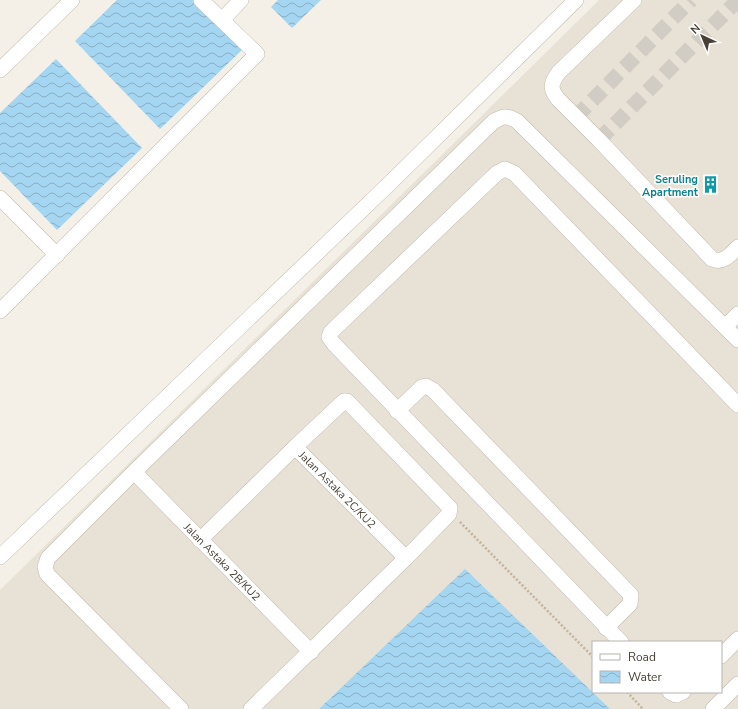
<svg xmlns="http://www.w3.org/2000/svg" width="738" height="709" viewBox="0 0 738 709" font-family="'Nunito Sans',sans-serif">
<defs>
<pattern id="water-waves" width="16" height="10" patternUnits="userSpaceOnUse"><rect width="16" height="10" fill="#a4d5f1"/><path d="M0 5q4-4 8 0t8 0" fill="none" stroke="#88aec4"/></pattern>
</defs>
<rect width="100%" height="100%" fill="#f4f0e8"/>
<path fill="#e8e2d6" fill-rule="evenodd" d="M 599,0 L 738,0 L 738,709 L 0,709 L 0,590 ZM 593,642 L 721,642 L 721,692 L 593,692 Z"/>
<path fill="url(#water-waves)" d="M 117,0 L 196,0 L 243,49 L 160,129 L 75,41 Z
M 278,0 L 321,0 L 292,28 L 271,7 Z
M 56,59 L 142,148 L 57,230 L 0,171 L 0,113 Z
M 465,569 L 610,709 L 319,709 Z"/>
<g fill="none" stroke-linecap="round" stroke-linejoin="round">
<path stroke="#d2cdc4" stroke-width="15" stroke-dasharray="15 8" stroke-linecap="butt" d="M 576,117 L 691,0
M 599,140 L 738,0"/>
<defs>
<g id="minor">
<path d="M 634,0 L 559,72 C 551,83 549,88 558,99 L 599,140 L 712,259 C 723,264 731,254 738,247"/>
<path d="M 222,20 L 241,0"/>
<path d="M 0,70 L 72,0"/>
<path d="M 0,198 L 57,255"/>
<path d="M 0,311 L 257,54 L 201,0"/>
<path d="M 725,327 L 738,314"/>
<path d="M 397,411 L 422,387 L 426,386 L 433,390 L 631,595 L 630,604 L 606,628"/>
<path id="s1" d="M 134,472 L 311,652"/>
<path id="s2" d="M 200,540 L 295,447 L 406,558"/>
<path d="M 0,557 L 390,183 L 576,0"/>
<path d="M 621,642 L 334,344 L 329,337 L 331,332 L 497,173 L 505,169 L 514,173 L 738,405"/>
<path d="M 721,656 L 738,639"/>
<path d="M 670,692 L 676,695 L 683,692"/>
<path d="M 181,709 L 47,574 L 45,567 L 48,558 L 134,472 L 493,122 C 503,116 506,115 517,121 L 738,340"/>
<path d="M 251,709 L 406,558 L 449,514 L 450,508 L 347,401 L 344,401 L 295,447"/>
<path d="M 713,709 L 738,684"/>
</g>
</defs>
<use href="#minor" stroke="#c3baad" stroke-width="16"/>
<path stroke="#c2b29b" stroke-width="2.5" stroke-dasharray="2 2" stroke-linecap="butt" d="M 460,522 L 593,657
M 627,692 L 643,709"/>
<use href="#minor" stroke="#fff" stroke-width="15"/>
</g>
<defs>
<symbol id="building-bare" viewBox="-9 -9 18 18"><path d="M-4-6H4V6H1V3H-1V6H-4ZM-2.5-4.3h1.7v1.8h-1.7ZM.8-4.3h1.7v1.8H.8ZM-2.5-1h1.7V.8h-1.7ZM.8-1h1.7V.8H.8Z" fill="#0f9aa8" stroke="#fff" stroke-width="2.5" paint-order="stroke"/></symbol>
</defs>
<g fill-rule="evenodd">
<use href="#building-bare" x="698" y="172" width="25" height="25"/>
</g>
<g text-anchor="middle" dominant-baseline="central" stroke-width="3" stroke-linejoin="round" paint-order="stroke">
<g font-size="11" font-weight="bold" fill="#0d838f" stroke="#fff" text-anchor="end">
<text x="698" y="179">Seruling<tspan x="698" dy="13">Apartment</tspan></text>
</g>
<g font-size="11" fill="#484036" stroke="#fff">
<text stroke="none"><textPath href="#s2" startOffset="193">Jalan Astaka 2C/KU2</textPath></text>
<text stroke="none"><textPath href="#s1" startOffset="126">Jalan Astaka 2B/KU2</textPath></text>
</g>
</g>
<rect x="592" y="641" width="130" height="52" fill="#ffffff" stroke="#b6b3af"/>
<rect x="600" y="654" width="20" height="6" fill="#ffffff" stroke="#b6b3af"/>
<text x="628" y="661" font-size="12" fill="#484036">Road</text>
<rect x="600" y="671" width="20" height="12" fill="url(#water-waves)" stroke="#b6b3af"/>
<text x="628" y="681" font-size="12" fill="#484036">Water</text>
<g transform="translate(702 36) rotate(316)" stroke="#ffffff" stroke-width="3" paint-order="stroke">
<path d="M0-3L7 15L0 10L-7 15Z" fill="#484036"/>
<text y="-6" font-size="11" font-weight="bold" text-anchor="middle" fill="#484036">N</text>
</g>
</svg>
